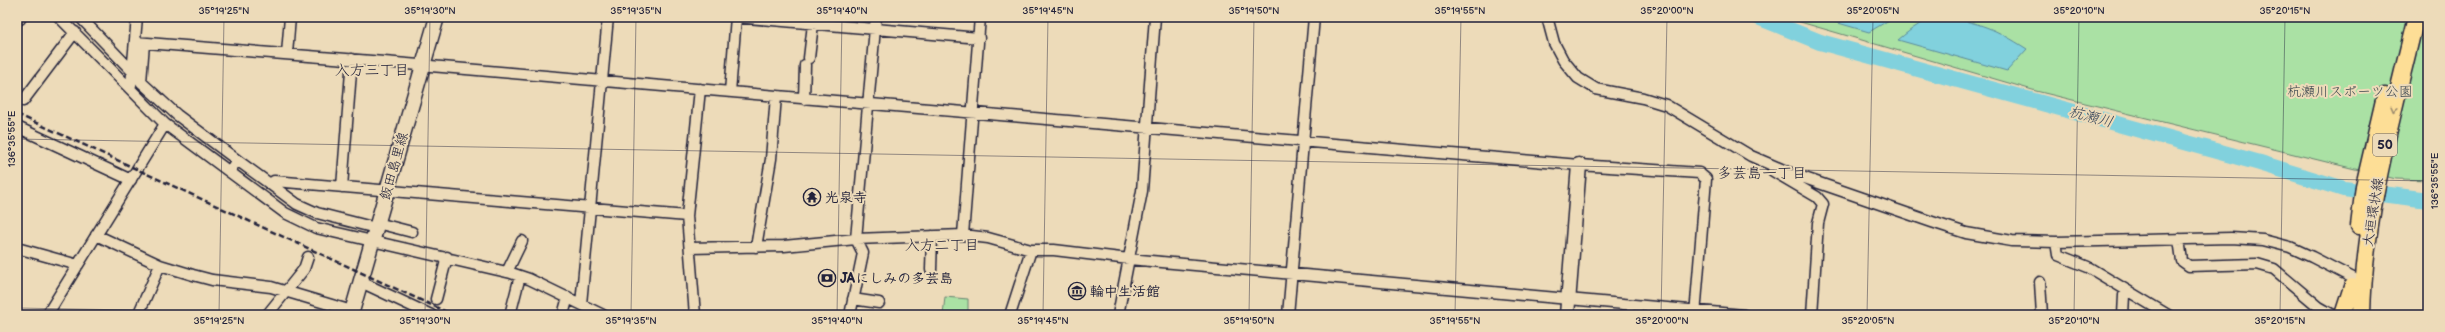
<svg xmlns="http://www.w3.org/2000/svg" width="2445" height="332" viewBox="0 0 2445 332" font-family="'Balsamiq Sans','Klee One',sans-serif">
<rect width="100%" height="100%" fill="#eddbb9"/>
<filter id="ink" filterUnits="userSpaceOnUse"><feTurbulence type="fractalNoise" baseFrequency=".025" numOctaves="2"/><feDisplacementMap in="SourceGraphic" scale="8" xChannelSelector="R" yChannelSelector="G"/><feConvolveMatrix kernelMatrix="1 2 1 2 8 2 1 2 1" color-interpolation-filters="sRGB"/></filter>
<g filter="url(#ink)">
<path fill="#aae1a4" stroke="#668270" d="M 1783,17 L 2428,17 L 2428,180 L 2396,179 L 2036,91 Z
M 945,297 L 968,299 L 968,315 L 943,315 Z"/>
<path fill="#81d1dd" stroke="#5b8b9c" d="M 1833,17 L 1894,17 L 1869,32 L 1828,20 Z
M 1943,17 C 1981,23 1994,28 2027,49 L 2007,71 L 1898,40 C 1914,27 1922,20 1943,17 Z"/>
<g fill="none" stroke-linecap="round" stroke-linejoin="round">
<path stroke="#81d1dd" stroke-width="16" d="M 1758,17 L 1820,42 L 2260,163 L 2344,189 L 2428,200"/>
<defs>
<path id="street" d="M 59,17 L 165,124 L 285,213 L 316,228 L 511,273 L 529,279 L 603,315
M 80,17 L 132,71
M 1547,17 L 1554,43 L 1563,60 L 1578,78 L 1596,89 L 1643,98 L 1666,105 L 1751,156 L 1793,174 L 1932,222 L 1966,233 L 2012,241 L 2056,242 L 2231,238 L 2263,240 L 2290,247 L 2312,257 L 2353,278
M 17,18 L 20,19 L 21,17
M 135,42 L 384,62 L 1579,165 L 1699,173 L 1706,179 L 1695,315
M 144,43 L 141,82 L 177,115 L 237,160 L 233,166
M 287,54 L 290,17
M 809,58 L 813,24
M 129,87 L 131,85 L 137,17
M 730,92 L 736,17 L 979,38
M 804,99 L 805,65
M 23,101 L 75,32
M 17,127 L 131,180
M 237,160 L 270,184 L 274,181 L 687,216
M 1773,171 L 1817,197 L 1823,204 L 1818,223 L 1812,315
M 270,184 L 297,204 L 317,213 L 376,228
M 342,187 L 352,59
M 377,223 L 412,232
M 96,235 L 160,265 L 193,275 L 212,280 L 271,287 L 352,311
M 963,235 L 980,17
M 2179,239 L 2182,261 L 2189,266 L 2257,264 L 2274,269 L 2319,307 L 2333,315
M 2056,242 L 2058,255 L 2088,267 L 2168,315
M 756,247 L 771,159 L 776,96
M 17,248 L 78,265
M 690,248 L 784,246 L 856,239 L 963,235 L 988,238 L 1031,250 L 1054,250 L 1129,259 L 1744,315
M 931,270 L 932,236
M 507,272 L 522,241
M 361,282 L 431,315
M 2040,282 L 2042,315
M 436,299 L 447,257
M 853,299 L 879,303
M 581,304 L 608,17
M 47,315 L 165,124
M 138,315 L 160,265
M 267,315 L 304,269 L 308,257
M 510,315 L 520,276
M 563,315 L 568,297
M 695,315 L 687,216 L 700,89
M 850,315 L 863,253 L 856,239 L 876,17
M 1010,315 L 1031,250
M 1118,315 L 1142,191 L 1155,17
M 1288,315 L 1314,17
M 2123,315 L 2124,295 L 2127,292"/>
<path id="secondary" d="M 351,315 L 437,17
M 1567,315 L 1579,165"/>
<path id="primary" d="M 2359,226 L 2364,186 L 2385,96
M 2343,315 L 2352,287
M 2362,315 C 2364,213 2393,116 2416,17"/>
</defs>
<use href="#street" stroke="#22223b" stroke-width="13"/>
<use href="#secondary" stroke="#22223b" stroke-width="17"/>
<use href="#primary" stroke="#22223b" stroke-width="19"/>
<use href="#street" stroke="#eddbb9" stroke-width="10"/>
<use href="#secondary" stroke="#eddbb9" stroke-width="14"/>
<use href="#primary" stroke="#fdde96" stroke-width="16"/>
<path stroke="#22223b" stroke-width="2.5" stroke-dasharray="6 3" stroke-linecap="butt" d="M 17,114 L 453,315"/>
</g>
<defs><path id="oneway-chevron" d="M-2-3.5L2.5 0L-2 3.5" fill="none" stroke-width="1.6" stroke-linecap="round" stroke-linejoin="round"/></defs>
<use stroke="#9a896d" href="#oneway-chevron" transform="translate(2394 109) rotate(104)"/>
</g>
<path fill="none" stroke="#22223b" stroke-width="1" stroke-opacity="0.45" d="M 17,77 L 18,17M 17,139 L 2428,181M 17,308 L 421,315M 219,315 L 224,17M 425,315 L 430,17M 631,315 L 636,17M 837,315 L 842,17M 1043,315 L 1048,17M 1249,315 L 1254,17M 1455,315 L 1461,17M 1661,315 L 1667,17M 1867,315 L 1873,17M 2074,315 L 2079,17M 2280,315 L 2285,17"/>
<defs>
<symbol id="temple-ring" viewBox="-11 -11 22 22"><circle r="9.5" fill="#eddbb9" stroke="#22223b" stroke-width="1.5"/><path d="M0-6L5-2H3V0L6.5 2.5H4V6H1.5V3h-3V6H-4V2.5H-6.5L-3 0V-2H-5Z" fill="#22223b"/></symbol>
<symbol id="bank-ring" viewBox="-11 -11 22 22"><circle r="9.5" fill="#eddbb9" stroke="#22223b" stroke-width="1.5"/><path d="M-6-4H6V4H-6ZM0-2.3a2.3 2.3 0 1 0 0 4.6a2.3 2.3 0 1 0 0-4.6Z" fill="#22223b"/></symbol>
<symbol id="museum-ring" viewBox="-11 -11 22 22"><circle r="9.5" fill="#eddbb9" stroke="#22223b" stroke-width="1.5"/><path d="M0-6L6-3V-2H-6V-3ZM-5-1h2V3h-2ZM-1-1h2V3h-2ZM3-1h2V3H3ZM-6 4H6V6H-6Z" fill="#22223b"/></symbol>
</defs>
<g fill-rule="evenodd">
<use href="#temple-ring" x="802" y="187" width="20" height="20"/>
<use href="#bank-ring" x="817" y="268" width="20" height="20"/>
<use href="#museum-ring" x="1067" y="281" width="20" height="20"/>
</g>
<g text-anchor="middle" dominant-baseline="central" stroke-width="4" stroke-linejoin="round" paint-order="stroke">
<rect fill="#eddbb9" stroke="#5f5a61" stroke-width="1" x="2373" y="134" width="24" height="22" rx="3"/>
<g font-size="13" font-weight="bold" fill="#22223b">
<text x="2385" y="145">50</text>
</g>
<g font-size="14" fill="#3d4850" stroke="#eddbb9">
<text x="2350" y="91">杭瀬川スポーツ公園</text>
</g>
<g font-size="14" fill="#22223b" stroke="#eddbb9">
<text transform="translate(394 166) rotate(-74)">飯田島里線</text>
<text transform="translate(2373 212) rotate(-81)">大垣環状線</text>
</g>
<g font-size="14" font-weight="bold" fill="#22223b" stroke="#eddbb9" text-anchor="start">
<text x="825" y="197">光泉寺</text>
<text x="840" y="278">JAにしみの多芸島</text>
<text x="1090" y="291">輪中生活館</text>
</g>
<g font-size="15" fill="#22223b" stroke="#eddbb9">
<text x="372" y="70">入方三丁目</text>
<text x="1762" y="173">多芸島一丁目</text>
<text x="942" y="245">入方二丁目</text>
</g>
<g font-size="15" font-style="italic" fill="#35455b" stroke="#eddbb9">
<text transform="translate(2091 117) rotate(15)">杭瀬川</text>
</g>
</g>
<rect width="2445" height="332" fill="none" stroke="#eddbb9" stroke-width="44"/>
<rect x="22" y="22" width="2401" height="288" fill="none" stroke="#22223b" stroke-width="1.5"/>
<g font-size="10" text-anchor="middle" fill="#22223b">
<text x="224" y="14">35°19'25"N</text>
<text x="430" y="14">35°19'30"N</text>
<text x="636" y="14">35°19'35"N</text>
<text x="842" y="14">35°19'40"N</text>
<text x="1048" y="14">35°19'45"N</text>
<text x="1254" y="14">35°19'50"N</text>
<text x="1460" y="14">35°19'55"N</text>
<text x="1667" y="14">35°20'00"N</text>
<text x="1873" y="14">35°20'05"N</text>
<text x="2079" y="14">35°20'10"N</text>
<text x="2285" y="14">35°20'15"N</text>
<text transform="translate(11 139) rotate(-90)" y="4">136°35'55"E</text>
<text transform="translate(2434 181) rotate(-90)" y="4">136°35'55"E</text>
<text x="219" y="324">35°19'25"N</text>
<text x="425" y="324">35°19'30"N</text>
<text x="631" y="324">35°19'35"N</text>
<text x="837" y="324">35°19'40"N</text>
<text x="1043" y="324">35°19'45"N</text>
<text x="1249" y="324">35°19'50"N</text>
<text x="1455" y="324">35°19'55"N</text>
<text x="1662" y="324">35°20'00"N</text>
<text x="1868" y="324">35°20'05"N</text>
<text x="2074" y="324">35°20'10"N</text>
<text x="2280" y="324">35°20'15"N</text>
</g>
</svg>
